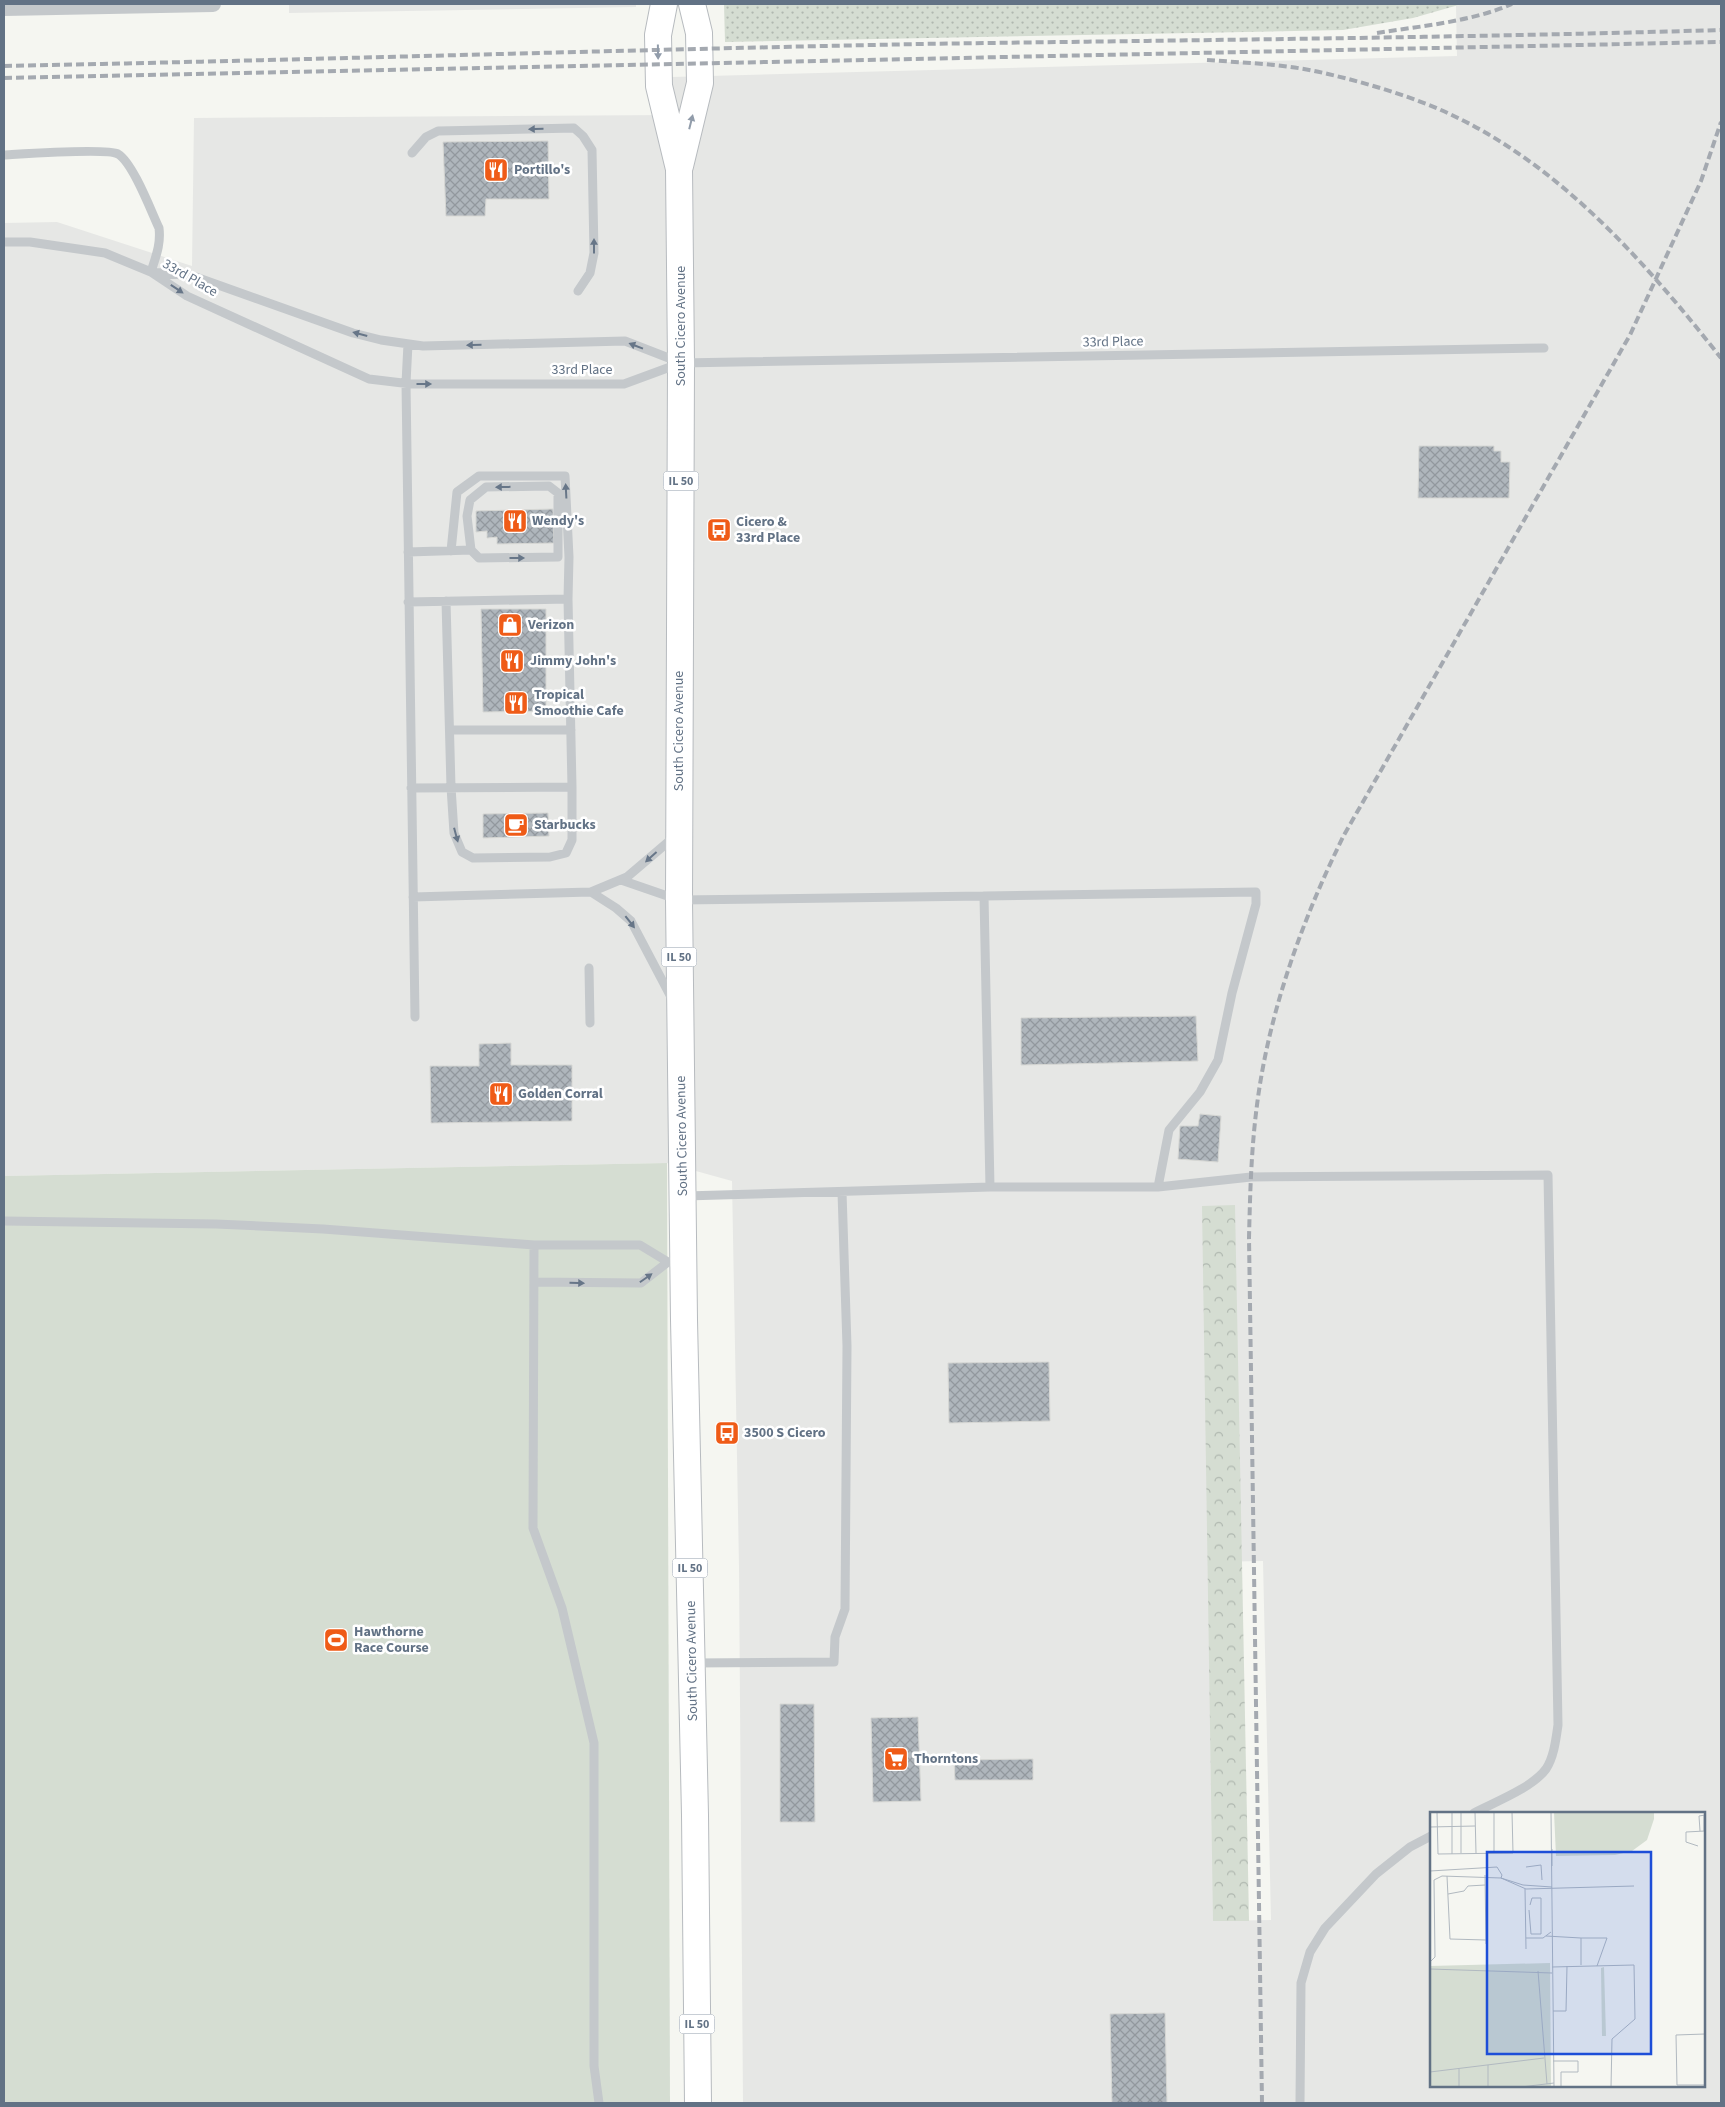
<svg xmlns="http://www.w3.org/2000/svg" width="1725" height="2107" viewBox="0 0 1725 2107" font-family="'Source Sans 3',sans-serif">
<defs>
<pattern id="grass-dots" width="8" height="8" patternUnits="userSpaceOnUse" patternTransform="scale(1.25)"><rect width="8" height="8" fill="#d5ddd2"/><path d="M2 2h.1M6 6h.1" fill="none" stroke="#b0b8b0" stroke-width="1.8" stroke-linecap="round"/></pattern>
<pattern id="forest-crowns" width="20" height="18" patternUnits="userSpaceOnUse" patternTransform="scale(1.25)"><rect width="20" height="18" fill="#d5ddd2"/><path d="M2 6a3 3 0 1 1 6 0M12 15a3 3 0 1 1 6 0" fill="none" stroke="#b0b8b0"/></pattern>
<pattern id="building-cross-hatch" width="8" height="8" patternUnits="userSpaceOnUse" patternTransform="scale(1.25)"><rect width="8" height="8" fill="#afb6bc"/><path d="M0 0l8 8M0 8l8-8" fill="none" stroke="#92989e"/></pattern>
</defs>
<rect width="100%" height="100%" fill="#f5f6f1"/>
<path fill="#e6e7e5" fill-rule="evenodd" d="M 289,4 L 636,4 L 636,7 L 289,13 Z
M 1462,4 L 1721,4 L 1721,2103 L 743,2103 L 739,1567 L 732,1181 L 667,1163 L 4,1176 L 4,223 L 57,222 L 192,266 L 194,118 L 671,115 L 672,77 L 1457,56 L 1456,6 ZM 1263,1561 L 1271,1920 L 1214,1921 L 1209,1562 ZM 1431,1813 L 1704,1813 L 1704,2086 L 1431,2086 Z"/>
<path fill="url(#grass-dots)" d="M 724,4 L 1462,4 L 1413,18 L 1343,30 L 725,42 Z"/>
<path fill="url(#forest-crowns)" d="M 1235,1205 L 1249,1921 L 1213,1921 L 1202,1206 Z"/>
<path fill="#d5ddd2" d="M 667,1163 L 670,2103 L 4,2103 L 4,1176 Z"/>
<path fill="url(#building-cross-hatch)" stroke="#d6d7d4" d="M 548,141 L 549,199 L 486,199 L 485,216 L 446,216 L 443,142 Z
M 1419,446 L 1494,446 L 1494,451 L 1501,451 L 1501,462 L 1510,462 L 1509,498 L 1418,498 Z
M 553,509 L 554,543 L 497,544 L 497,537 L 487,538 L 487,531 L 476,532 L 476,511 Z
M 481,609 L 546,609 L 546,711 L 483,712 Z
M 548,813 L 549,836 L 483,838 L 483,814 Z
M 1196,1016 L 1198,1061 L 1021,1065 L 1021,1018 Z
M 511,1043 L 511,1065 L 572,1065 L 572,1121 L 431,1123 L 430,1066 L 479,1066 L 479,1044 Z
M 1200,1114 L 1221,1116 L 1218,1162 L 1178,1159 L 1180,1126 L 1198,1126 Z
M 1049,1362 L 1050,1421 L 949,1423 L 948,1363 Z
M 780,1704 L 814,1704 L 815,1822 L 780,1822 Z
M 918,1717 L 921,1801 L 873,1802 L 871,1718 Z
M 1033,1759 L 1033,1780 L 955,1780 L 954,1760 Z
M 1165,2013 L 1167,2103 L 1112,2103 L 1110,2014 Z"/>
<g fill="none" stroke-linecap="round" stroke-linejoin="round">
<defs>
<path id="primary" d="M 664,4 L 658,35 L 659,86 L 679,169 L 681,363 L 679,900 L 684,1320 L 695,1815 L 698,2103
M 680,166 L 700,83 L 699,33 L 692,4"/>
</defs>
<use href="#primary" stroke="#b7bbbf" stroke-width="28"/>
<path stroke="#c4c8cb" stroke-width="9" d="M 412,153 L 426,137 L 438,131 L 574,128 L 583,136 L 592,150 L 594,253 L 590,273 L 578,291
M 4,155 C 22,154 107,148 118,154 C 133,163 151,211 159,228 C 161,244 156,256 151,272 L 105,253 L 30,242 L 4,242
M 408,344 L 406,383 L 415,1017
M 679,362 L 625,341 L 423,346 L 381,340 L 353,333 L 193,276 L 151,272 L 187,296 L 369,379 L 411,384 L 624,384 L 681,363 L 1544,348
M 408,552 L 471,550 L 479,558 L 558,557 L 558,493 L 549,486 L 486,487 L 470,500 L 467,516 L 471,550
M 446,601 L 451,787 L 454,833 L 462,852 L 473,858 L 550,857 L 566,853 L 572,840 L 572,787 L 568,599 L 569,557 L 565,476 L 479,476 L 457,492 L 451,551
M 408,602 L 568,599
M 450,730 L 571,730
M 411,788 L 572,787
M 621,880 L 679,900 L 984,896
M 591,892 L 616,908 L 631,921 L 672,999
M 413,897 L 591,892 L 627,877 L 674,837
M 589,968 L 590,1023
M 990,1187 L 984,896 L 1256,892 L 1256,904 L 1232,993 L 1218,1060 L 1200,1092 L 1169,1130 L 1158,1187
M 685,1196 L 990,1187 L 1158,1187 L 1251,1177 L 1548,1175 L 1558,1725 C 1556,1739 1554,1757 1546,1769 C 1532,1788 1495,1802 1474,1813
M 4,1221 L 216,1224 L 323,1229 L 534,1245 L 640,1245 L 668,1262 L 681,1262
M 534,1245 L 533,1528 L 562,1608 L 594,1743 L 594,2066 L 599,2103
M 534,1282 L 641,1283 L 668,1262
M 693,1663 L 834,1662 L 835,1637 L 845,1609 L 847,1346 L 842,1192
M 1300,2103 L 1301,1983 L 1310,1952 L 1325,1928 L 1376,1874 L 1410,1847 L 1431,1836"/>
<path stroke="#c4c8cb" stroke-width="16" d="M 4,8 L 213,4"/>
<use href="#primary" stroke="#fff" stroke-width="26"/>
<path stroke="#a4a9b0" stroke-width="4" stroke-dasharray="8 4" stroke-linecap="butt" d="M 1377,33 C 1421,26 1470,22 1512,4
M 1207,60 C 1247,63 1288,64 1328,74 C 1362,82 1396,92 1429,105 C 1551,154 1642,258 1721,358
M 4,66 C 309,60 614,50 919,44 C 1186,40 1454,38 1721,30
M 4,78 L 1721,42
M 1262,2103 L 1249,1238 C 1250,1197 1251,1155 1256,1113 C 1267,1017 1301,922 1344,835 L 1630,335 L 1701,181 L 1721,122"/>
</g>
<defs><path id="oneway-solid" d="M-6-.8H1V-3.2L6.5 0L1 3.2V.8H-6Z" transform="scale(1.25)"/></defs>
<g fill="#919caa">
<use href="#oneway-solid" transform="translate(658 52) rotate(89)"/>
<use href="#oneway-solid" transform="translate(691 122) rotate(-76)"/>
</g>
<g fill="#677688">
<use href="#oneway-solid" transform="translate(536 129) rotate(179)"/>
<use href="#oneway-solid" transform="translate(594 246) rotate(-90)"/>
<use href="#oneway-solid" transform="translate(177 289) rotate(34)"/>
<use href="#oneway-solid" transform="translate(360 334) rotate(-165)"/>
<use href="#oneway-solid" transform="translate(474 345) rotate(179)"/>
<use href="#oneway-solid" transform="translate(636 346) rotate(-159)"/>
<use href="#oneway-solid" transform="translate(424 384)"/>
<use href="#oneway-solid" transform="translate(503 487) rotate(179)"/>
<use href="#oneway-solid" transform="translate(566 491) rotate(-93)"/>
<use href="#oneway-solid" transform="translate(517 558)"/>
<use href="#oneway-solid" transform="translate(456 835) rotate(75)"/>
<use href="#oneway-solid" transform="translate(651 857) rotate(138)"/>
<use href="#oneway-solid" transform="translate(630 922) rotate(52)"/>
<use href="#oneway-solid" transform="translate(646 1278) rotate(-35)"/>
<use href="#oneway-solid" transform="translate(577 1283) rotate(1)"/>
</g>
<defs>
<symbol id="restaurant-square" viewBox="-11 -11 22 22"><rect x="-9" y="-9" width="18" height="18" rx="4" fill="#ef5b17" stroke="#fff"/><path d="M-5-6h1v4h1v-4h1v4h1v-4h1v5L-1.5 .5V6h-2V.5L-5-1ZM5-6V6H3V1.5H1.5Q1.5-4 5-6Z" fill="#fff"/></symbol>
<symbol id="bus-square" viewBox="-11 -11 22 22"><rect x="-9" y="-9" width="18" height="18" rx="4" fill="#ef5b17" stroke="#fff"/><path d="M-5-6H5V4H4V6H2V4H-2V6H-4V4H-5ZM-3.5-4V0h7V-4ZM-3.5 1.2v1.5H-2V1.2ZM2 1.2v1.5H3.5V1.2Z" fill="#fff"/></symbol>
<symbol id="shop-square" viewBox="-11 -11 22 22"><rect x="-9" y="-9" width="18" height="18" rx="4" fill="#ef5b17" stroke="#fff"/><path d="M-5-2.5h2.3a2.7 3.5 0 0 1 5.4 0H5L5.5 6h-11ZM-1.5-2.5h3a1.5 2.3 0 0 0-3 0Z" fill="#fff"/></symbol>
<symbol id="cafe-square" viewBox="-11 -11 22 22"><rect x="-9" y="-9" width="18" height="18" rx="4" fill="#ef5b17" stroke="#fff"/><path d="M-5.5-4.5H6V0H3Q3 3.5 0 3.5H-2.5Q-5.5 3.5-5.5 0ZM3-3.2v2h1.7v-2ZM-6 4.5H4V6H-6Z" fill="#fff"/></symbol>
<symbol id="stadium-square" viewBox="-11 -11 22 22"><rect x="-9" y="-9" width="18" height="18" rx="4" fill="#ef5b17" stroke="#fff"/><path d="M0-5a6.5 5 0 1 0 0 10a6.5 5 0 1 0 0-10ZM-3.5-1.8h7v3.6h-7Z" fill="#fff"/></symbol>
<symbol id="supermarket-square" viewBox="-11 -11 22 22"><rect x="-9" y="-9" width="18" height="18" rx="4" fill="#ef5b17" stroke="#fff"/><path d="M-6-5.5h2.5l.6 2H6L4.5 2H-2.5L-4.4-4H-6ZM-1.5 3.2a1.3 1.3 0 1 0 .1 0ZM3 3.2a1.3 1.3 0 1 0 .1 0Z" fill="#fff"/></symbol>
</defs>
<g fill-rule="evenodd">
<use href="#restaurant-square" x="482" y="156" width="28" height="28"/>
<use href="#restaurant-square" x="501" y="507" width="28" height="28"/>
<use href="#bus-square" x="705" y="516" width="28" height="28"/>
<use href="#shop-square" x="496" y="611" width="28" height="28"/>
<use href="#restaurant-square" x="498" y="647" width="28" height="28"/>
<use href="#restaurant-square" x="502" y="689" width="28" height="28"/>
<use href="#cafe-square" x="502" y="811" width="28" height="28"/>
<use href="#restaurant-square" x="487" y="1080" width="28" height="28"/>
<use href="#bus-square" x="713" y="1419" width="28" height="28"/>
<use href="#stadium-square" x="322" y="1626" width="28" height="28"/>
<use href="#supermarket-square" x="882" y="1745" width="28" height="28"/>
</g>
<g text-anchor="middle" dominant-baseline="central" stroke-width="5" stroke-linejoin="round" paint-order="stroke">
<g fill="#fff" stroke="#919caa" stroke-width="1">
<rect x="663.5" y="471.5" width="35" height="19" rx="4"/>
<rect x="661.5" y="947.5" width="35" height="19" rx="4"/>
<rect x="672.5" y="1558.5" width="35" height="19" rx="4"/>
<rect x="679.5" y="2014.5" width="35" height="19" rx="4"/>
</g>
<g font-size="12" font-weight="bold" fill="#627285">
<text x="681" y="481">IL 50</text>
<text x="679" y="957">IL 50</text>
<text x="690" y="1568">IL 50</text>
<text x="697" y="2024">IL 50</text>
</g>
<g font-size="14" font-weight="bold" fill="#627285" stroke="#fff" text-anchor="start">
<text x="514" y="170">Portillo's</text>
<text x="532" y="521">Wendy's</text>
<text x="736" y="522">Cicero &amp;<tspan x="736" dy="16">33rd Place</tspan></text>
<text x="528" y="625">Verizon</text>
<text x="530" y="661">Jimmy John's</text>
<text x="534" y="695">Tropical<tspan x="534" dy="16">Smoothie Cafe</tspan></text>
<text x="534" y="825">Starbucks</text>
<text x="518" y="1094">Golden Corral</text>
<text x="744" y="1433">3500 S Cicero</text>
<text x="354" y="1632">Hawthorne<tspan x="354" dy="16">Race Course</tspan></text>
<text x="914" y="1759">Thorntons</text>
</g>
<g font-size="14" fill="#627285" stroke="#fff">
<text transform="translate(190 278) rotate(30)">33rd Place</text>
<text transform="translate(681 326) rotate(-90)">South Cicero Avenue</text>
<text transform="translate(1113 342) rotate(-1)">33rd Place</text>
<text x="582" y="370">33rd Place</text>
<text transform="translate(679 731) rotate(-90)">South Cicero Avenue</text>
<text transform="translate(682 1136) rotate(-91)">South Cicero Avenue</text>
<text transform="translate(692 1661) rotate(-91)">South Cicero Avenue</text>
</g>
</g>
<g transform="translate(1430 1812)">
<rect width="275" height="275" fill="#f5f6f1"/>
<path d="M 124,0 L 224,0 L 224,7 L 217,28 L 202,39 L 185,43 L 126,44 Z" fill="#d5ddd2"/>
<path d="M 174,155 L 176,224 L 172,224 L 171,156 Z" fill="#d5ddd2"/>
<path d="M 120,151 L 121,275 L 0,275 L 0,154 Z" fill="#d5ddd2"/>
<path fill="none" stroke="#b1b9c0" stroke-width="1" d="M 7,0 L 8,42 L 83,41 L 82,0M 22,0 L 22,42M 31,0 L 31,41M 45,0 L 46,41M 64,0 L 64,41M 121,0 L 124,275M 274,3 L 274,19M 0,15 L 45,14M 270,19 L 269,4 L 275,3M 268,34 L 256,30 L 256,20 L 275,19M 122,37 L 122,54M 96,55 L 111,53 L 112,68M 0,59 L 67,55 L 72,63 L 71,66 L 12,64 L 4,68 L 5,145 L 0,150M 55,63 L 56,132M 17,64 L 20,127 L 56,128M 122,75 L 93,73 L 71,66 L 96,77 L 204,74M 95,77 L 96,137M 18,82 L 34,79 L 38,74 L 55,73M 99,98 L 101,122 L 111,122 L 111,86 L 102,86 L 100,93M 116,124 L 151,126M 96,126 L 113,126 L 121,120M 151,153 L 151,126 L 177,126 L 167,154M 122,155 L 204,153 L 205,207 L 182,227 L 181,275M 0,157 L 122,161M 108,159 L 117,272M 123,199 L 136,199 L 137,154M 275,222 L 246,223 L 247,273 L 275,273M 123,249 L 148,249 L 148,260 L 131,260 L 131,275M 58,253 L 58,275M 29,257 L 29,275M 0,260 L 114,246M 91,275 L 124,271"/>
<path fill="#1d4ed8" fill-opacity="0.15" stroke="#1d4ed8" stroke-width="2.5" d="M 57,40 L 221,40 L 221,242 L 57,242 Z"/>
<rect width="275" height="275" fill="none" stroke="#627285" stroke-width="2.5"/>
</g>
<rect width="1725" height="2107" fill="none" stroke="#627285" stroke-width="10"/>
</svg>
